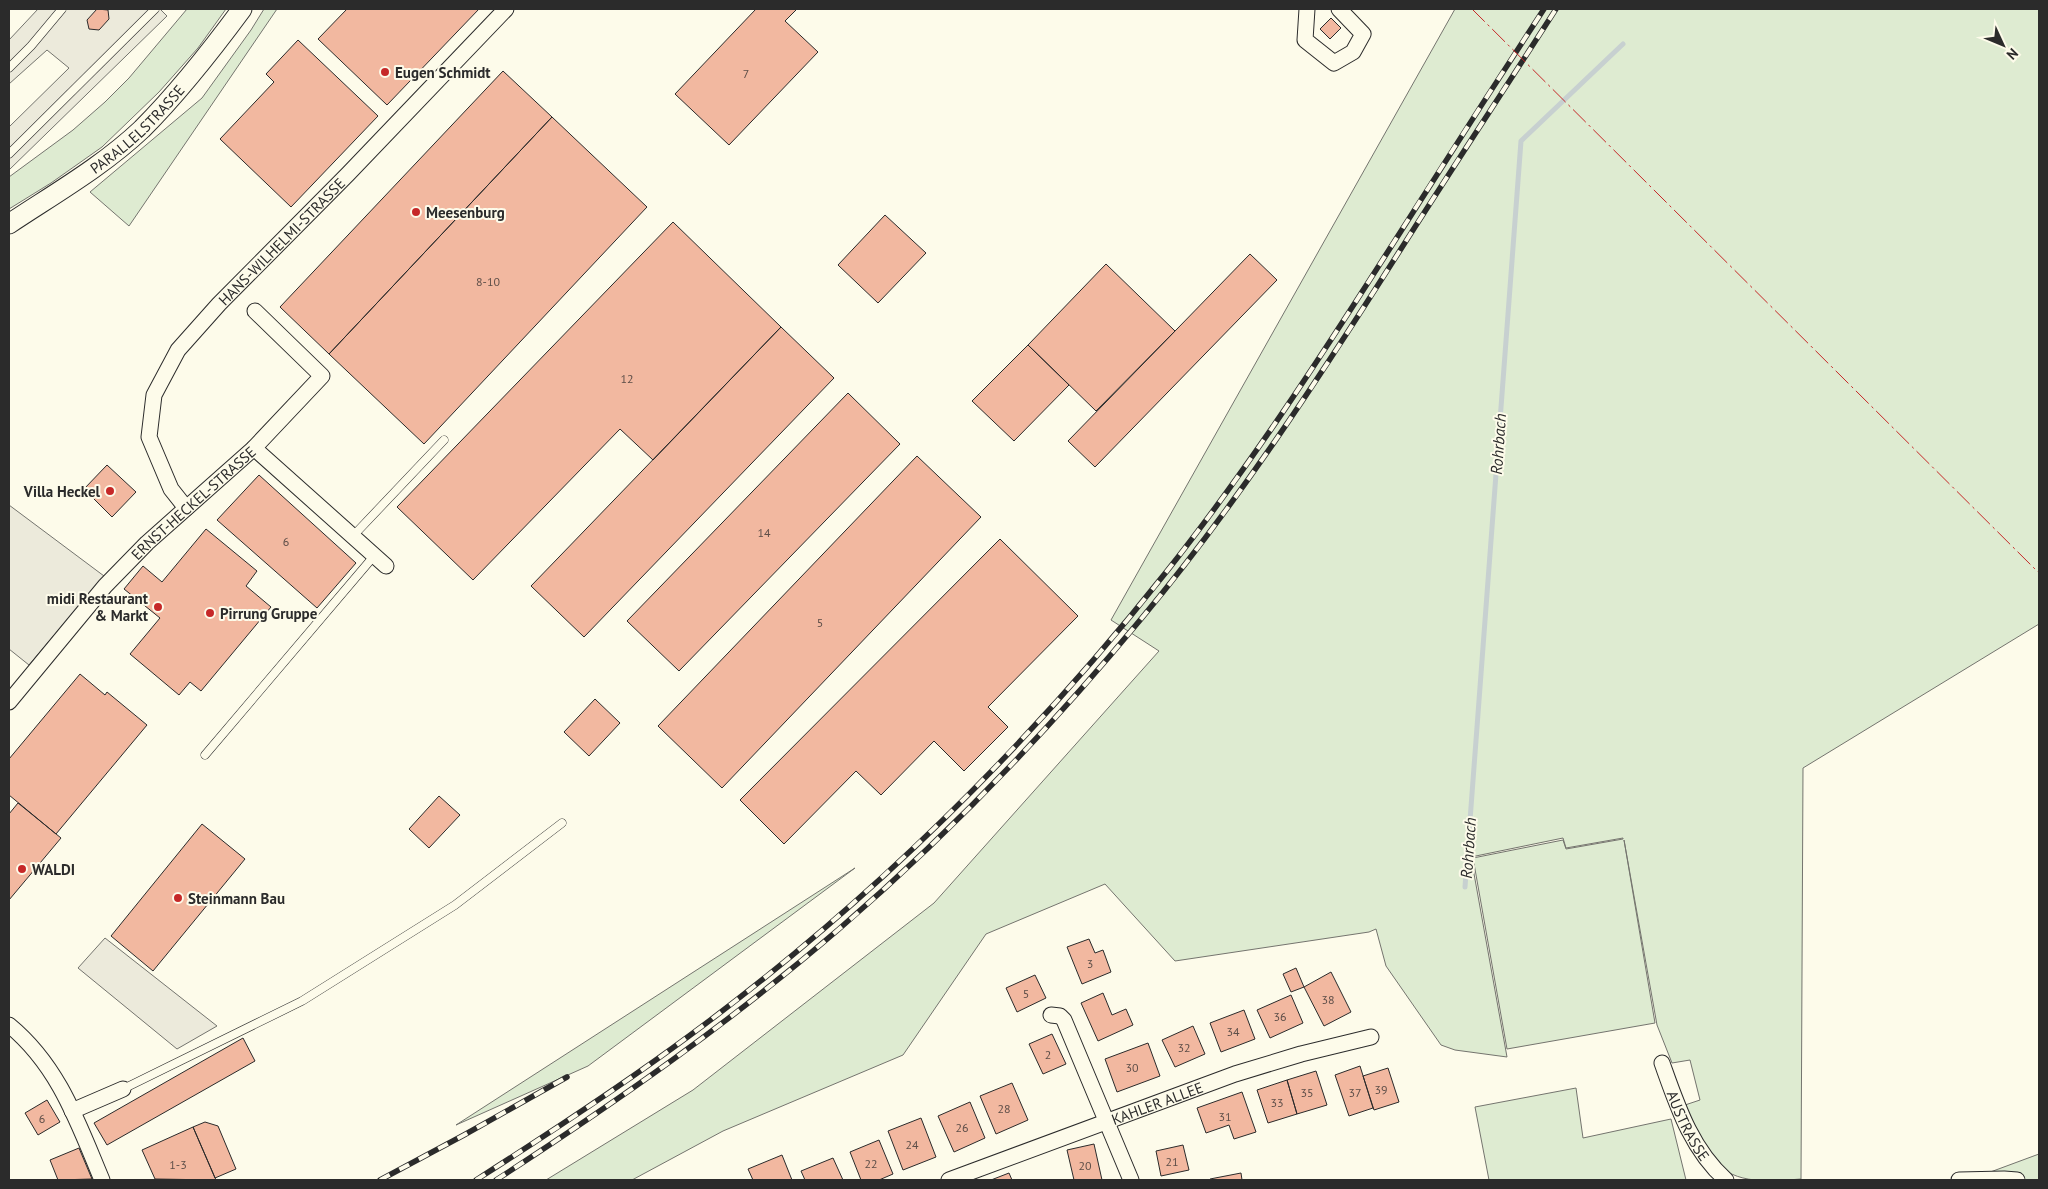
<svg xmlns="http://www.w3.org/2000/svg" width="2048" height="1189" viewBox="0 0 2048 1189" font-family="'PT Sans',sans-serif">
<rect width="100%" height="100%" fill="#fdfbea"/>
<path fill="#deebd1" stroke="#74746e" d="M 187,9 L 226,9 L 198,48 L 159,92 L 102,147 L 51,183 L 9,209 L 9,177 L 73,130 L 105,102 L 129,78 Z
M 264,9 L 277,9 L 129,226 L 90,192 L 202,98 L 251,30 Z
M 1455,9 L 2039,9 L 2039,624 L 1803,768 L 1801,1179 C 1773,1181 1734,1186 1714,1160 C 1702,1144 1694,1123 1685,1105 L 1700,1100 L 1690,1060 L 1672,1063 L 1657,1025 L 1624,840 L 1655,1023 L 1507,1049 L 1473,858 L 1563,840 L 1566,849 L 1623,839 L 1623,838 L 1566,848 L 1563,838 L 1471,857 L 1507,1057 L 1455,1050 L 1441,1045 L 1386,966 L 1376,929 L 1369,932 L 1175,961 L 1105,884 L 986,934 L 903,1055 L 723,1131 L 632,1180 L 546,1180 L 693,1090 L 934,903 L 1159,651 L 1111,620 Z
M 855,868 L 588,1066 L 456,1125 Z
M 1576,1088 L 1583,1138 L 1671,1119 L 1686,1180 L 1489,1180 L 1475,1107 Z
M 2039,1154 L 2039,1180 L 1985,1180 L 1985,1174 Z"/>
<path fill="#eceadb" stroke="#74746e" d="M 38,9 L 160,9 L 167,16 L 9,170 L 9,127 L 69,68 L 47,50 L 9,84 L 9,40 Z
M 9,505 L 104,576 L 29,665 L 9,649 Z
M 105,938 L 217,1026 L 177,1049 L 78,968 Z"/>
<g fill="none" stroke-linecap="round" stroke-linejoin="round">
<path stroke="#c7d0d0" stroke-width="5" d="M 1465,887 L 1521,141 L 1623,44"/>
</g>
<path fill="#f2b8a0" stroke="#2b2b2b" d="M 97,9 L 108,10 L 109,19 L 99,30 L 89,29 L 87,20 Z
M 347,9 L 479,9 L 387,105 L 318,39 Z
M 756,9 L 797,9 L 785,21 L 818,52 L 729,145 L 675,94 Z
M 1331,18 L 1341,28 L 1330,39 L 1320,29 Z
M 298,40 L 378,116 L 291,207 L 220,139 L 274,82 L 266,74 Z
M 503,71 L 552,117 L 329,354 L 280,307 Z
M 552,117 L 647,207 L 424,444 L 329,354 Z
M 885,215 L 926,253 L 878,303 L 838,265 Z
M 673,222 L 781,327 L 653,460 L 620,429 L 473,580 L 397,507 Z
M 1250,254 L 1277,280 L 1095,467 L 1068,441 Z
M 1106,264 L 1175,331 L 1096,411 L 1028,345 Z
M 781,327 L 834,378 L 584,637 L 531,586 Z
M 1028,345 L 1069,385 L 1014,441 L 972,401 Z
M 848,393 L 900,444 L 679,671 L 627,621 Z
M 917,456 L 981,517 L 722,788 L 658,726 Z
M 107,465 L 136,492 L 112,517 L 84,489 Z
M 259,475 L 356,563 L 317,608 L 217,520 Z
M 206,529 L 257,571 L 246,586 L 271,607 L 201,691 L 190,682 L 179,695 L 130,654 L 160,618 L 124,589 L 143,566 L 162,582 Z
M 1000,539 L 1078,616 L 988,707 L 1008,727 L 964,771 L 934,741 L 881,795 L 856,771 L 784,844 L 740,800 Z
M 80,674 L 105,695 L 107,692 L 147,725 L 56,834 L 9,795 L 9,759 Z
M 595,699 L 620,723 L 589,756 L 564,732 Z
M 439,796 L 460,815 L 429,848 L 409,829 Z
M 18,803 L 61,838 L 9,900 L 9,814 Z
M 202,824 L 245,859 L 153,971 L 111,936 Z
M 1089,939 L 1095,953 L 1103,950 L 1111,972 L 1082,984 L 1067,947 Z
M 1296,968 L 1304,987 L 1291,992 L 1283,974 Z
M 1331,972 L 1351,1012 L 1324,1026 L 1304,987 Z
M 1035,975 L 1046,998 L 1017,1012 L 1006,988 Z
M 1103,993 L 1112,1015 L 1126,1009 L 1133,1025 L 1098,1041 L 1081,1003 Z
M 1291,995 L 1303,1023 L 1270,1038 L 1257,1010 Z
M 1244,1010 L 1255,1039 L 1221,1052 L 1210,1023 Z
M 1193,1026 L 1205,1054 L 1175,1067 L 1162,1040 Z
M 1052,1034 L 1066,1064 L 1043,1074 L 1029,1044 Z
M 243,1038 L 255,1061 L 107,1145 L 94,1123 Z
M 1148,1043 L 1160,1076 L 1117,1092 L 1105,1059 Z
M 1360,1066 L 1373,1108 L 1349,1116 L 1335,1075 Z
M 1388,1068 L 1399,1102 L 1374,1110 L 1363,1076 Z
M 1316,1071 L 1327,1105 L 1297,1114 L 1287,1080 Z
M 1287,1080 L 1297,1114 L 1268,1123 L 1257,1090 Z
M 1012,1083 L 1028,1120 L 996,1134 L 980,1096 Z
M 1242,1092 L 1256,1132 L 1234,1139 L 1229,1125 L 1206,1133 L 1197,1108 Z
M 47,1100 L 60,1122 L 38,1135 L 25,1113 Z
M 970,1102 L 985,1138 L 954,1152 L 938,1116 Z
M 921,1118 L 936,1157 L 903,1170 L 888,1131 Z
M 205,1122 L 218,1126 L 236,1169 L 215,1178 L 193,1127 Z
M 193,1127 L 216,1180 L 155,1179 L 142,1150 Z
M 879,1140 L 893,1174 L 879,1180 L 861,1180 L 850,1152 Z
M 1094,1144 L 1102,1180 L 1074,1180 L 1067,1150 Z
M 1183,1145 L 1189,1170 L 1161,1176 L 1156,1151 Z
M 79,1148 L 92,1179 L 58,1180 L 50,1160 Z
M 782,1155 L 792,1180 L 753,1180 L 748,1169 Z
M 833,1158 L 843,1180 L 805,1180 L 801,1171 Z
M 1009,1173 L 1012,1180 L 991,1180 Z
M 1241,1173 L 1242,1180 L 1210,1180 L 1210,1179 Z"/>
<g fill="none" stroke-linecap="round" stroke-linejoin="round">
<defs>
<path id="service" d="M 9,68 L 31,46 L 62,9
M 9,154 L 155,9
M 353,536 L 444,440
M 205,755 L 374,556
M 123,1089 L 302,1001 L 455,905 L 562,823"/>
<g id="minor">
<path d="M 1307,9 L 1305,40 L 1334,63 L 1353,52 L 1363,34 L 1339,9"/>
<path d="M 254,448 L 386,566"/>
<path id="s1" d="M 186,508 L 171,489 L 149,437 L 154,395 L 178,350 L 219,304 L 348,174 L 506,9"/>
<path id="s2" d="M 9,702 L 105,586 L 147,543 L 254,448 L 322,376 L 255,311"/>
<path d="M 1051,1015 L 1060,1016 L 1064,1020 L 1131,1180"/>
<path d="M 9,1025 C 59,1066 78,1123 102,1180"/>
<path id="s3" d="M 1662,1063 C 1677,1105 1691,1149 1726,1180"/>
<path d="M 72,1111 L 123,1089"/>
<path id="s4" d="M 949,1180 L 1235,1074 L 1301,1054 L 1371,1037"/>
<path d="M 1959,1180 L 2004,1179 L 2017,1180"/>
</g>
<g id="tertiary">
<path id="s5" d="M 9,224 C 54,194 103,166 142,129 C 179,92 211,51 242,9"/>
</g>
</defs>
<use href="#service" stroke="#2b2b2b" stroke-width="9"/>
<use href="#minor" stroke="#2b2b2b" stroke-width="17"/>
<use href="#tertiary" stroke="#2b2b2b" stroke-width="21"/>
<use href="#service" stroke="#fdfbea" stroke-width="8"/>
<use href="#minor" stroke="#fdfbea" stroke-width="15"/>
<use href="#tertiary" stroke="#fdfbea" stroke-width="19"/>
<defs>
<path id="rail" d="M 380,1180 L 464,1135 L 567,1077
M 476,1180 C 548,1134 620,1087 689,1036 C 868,904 1029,745 1167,571 C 1247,470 1318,361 1387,253 C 1439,171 1491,90 1544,9
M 496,1180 C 615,1103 731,1022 839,929 C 948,835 1049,730 1141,619 C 1237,504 1319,378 1399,252 C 1451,170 1504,90 1556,9"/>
</defs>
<use href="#rail" stroke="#2b2b2b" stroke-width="5.5"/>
<use href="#rail" stroke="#fdfbea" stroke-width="4" stroke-dasharray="11" stroke-linecap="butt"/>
<path stroke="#c62828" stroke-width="1" stroke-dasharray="18 4 2.5 4" stroke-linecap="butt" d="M 1472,9 L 2039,573"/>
</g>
<g fill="#c62828" stroke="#fdfbea" stroke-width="2">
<circle cx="385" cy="72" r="5"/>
<circle cx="416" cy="212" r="5"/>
<circle cx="110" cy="491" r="5"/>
<circle cx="158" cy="607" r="5"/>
<circle cx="210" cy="613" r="5"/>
<circle cx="22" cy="869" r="5"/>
<circle cx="178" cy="898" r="5"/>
</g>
<g text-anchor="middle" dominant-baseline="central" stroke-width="4" stroke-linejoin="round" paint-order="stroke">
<g font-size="12" fill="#5d4e48">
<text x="746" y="73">7</text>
<text x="488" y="281">8-10</text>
<text x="627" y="378">12</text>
<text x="764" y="532">14</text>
<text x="286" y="541">6</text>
<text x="820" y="622">5</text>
<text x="1090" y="963">3</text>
<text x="1026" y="993">5</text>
<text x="1328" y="999">38</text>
<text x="1280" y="1016">36</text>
<text x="1233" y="1031">34</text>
<text x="1184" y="1047">32</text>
<text x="1048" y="1054">2</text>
<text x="1132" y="1067">30</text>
<text x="1381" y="1089">39</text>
<text x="1307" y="1092">35</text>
<text x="1355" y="1092">37</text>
<text x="1277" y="1102">33</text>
<text x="1004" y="1108">28</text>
<text x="1225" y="1116">31</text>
<text x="42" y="1118">6</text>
<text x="962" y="1127">26</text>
<text x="912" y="1144">24</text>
<text x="1172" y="1161">21</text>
<text x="871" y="1163">22</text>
<text x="178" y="1164">1-3</text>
<text x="1085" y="1165">20</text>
</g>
<g font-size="15" font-weight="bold" fill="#2b2b2b" stroke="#fdfbea" text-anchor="start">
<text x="395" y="72">Eugen Schmidt</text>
<text x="426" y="212">Meesenburg</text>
<text x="100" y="491" text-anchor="end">Villa Heckel</text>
<text x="148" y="598" text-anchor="end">midi Restaurant<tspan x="148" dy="17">&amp; Markt</tspan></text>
<text x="220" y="613">Pirrung Gruppe</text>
<text x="32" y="869">WALDI</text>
<text x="188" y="898">Steinmann Bau</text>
</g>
<g font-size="15" fill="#2b2b2b" stroke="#fdfbea">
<text stroke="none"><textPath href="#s5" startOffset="160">PARALLELSTRASSE</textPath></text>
<text stroke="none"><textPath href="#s1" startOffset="324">HANS-WILHELMI-STRASSE</textPath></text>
<text stroke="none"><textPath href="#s2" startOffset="272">ERNST-HECKEL-STRASSE</textPath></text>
<text stroke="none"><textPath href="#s4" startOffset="222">KAHLER ALLEE</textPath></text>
<text stroke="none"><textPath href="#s3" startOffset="68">AUSTRASSE</textPath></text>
</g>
<g font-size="16" font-style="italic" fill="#2b2b2b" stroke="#fdfbea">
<text transform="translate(1498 444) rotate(-86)">Rohrbach</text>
<text transform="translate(1468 848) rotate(-86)">Rohrbach</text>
</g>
</g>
<rect width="2048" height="1189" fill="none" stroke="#2b2b2b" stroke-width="20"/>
<g transform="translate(2003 45) rotate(134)" stroke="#fdfbea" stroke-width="4" paint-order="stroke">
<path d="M0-4L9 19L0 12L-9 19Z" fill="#2b2b2b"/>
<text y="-8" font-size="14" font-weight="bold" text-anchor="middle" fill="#2b2b2b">N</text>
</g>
</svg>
